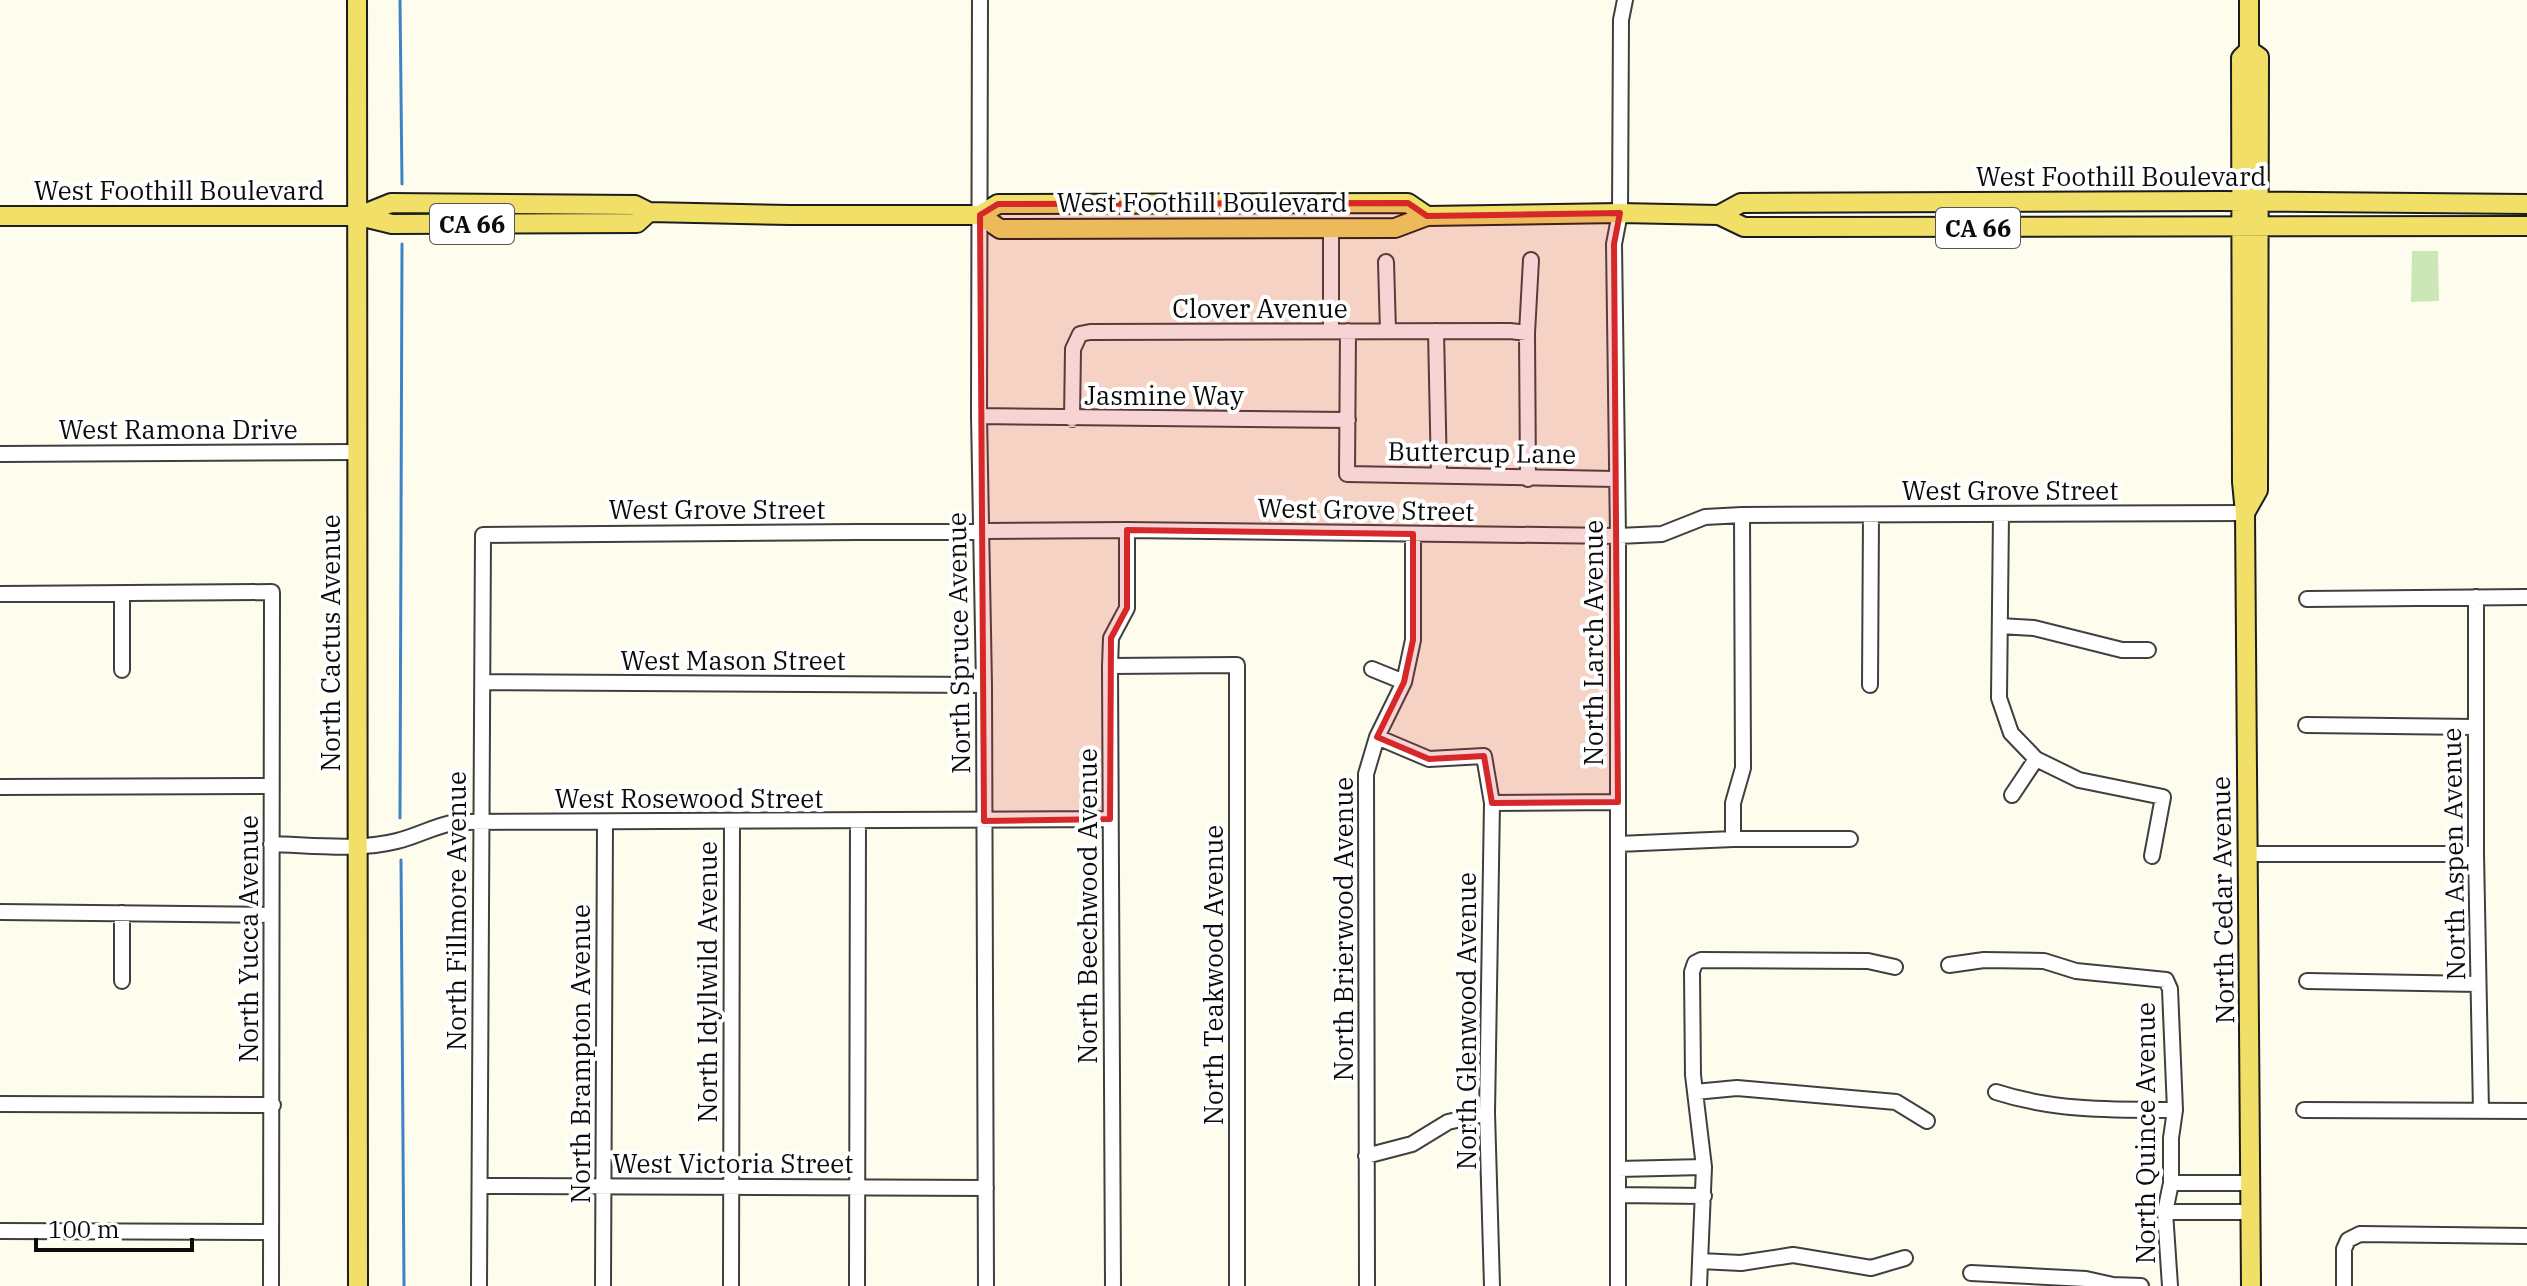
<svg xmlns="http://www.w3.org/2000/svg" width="2527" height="1286" viewBox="0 0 2527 1286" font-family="'IBM Plex Serif',serif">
<rect width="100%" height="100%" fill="#fefded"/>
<path fill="#cbe7b8" d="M 2412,251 L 2438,251 L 2439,301 L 2411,302 Z"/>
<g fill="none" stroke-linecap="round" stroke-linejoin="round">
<path stroke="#3e82c7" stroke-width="3" d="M 400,0 L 402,184
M 400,818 L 402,244
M 401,860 L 404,1286"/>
<defs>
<path id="minor" d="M 980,0 L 979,416 L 984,685 L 986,1286
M 1386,262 L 1388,331
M 1331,331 L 1331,228
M 1348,331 L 1347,474 L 1615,479
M 1436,331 L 1439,475
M 979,416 L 1348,420
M 1072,419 L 1073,349 L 1080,334 L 1090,332 L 1510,331 L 1527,333
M 0,454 L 357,452
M 1528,479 L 1527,333 L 1531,260
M 2001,514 L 1999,698 L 2011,733 L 2036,759 L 2079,780 L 2163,797 L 2152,856
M 0,594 L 272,592 L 271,1286
M 122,594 L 122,670
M 2476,597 L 2476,854 L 2481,1111
M 2307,599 L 2527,597
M 2000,626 L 2034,628 L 2122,650 L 2148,650
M 1110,666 L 1237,665 L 1237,1286
M 1372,669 L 1404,682
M 482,682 L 984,685
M 1870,685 L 1871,515
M 2306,725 L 2476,727
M 1377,737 L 1429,759 L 1484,756 L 1492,803 L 1487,1113 L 1492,1286
M 0,787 L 271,786
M 2012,795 L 2036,759
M 1492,803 L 1618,802
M 1733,839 L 1733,803 L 1743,768 L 1742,515
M 271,844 C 311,845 358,851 397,841 C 418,836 436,825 457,822 L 1110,819
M 1618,844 L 1733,839 L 1850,839
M 2247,854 L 2476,854
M 0,912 L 271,915
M 1949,965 L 1984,960 L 2044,961 L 2076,971 L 2166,980 L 2170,989 L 2175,1110 L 2171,1138 L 2171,1183 L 2165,1212 L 2170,1286
M 122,981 L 122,913
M 2307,981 L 2478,984
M 1695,1092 L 1737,1088 L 1896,1102 L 1927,1121
M 1996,1092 C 2054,1111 2114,1110 2175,1110
M 0,1104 L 273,1105
M 2304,1110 L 2527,1111
M 1366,1156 L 1412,1144 L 1448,1122 L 1487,1113
M 1619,1169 L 1704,1167
M 2171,1183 L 2251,1183
M 480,1186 L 986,1188
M 1618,1195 L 1704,1196
M 2165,1212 L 2252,1212
M 0,1231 L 271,1232
M 1700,1261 L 1741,1263 L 1793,1255 L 1871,1268 L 1905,1258
M 1971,1273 L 2086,1279 L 2113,1285 L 2141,1286
M 479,1286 L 483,535 L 1127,530 L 1618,536 L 1662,534 L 1705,517 L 1742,515 L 2245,513
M 603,1286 L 605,822
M 731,1286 L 732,821
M 857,1286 L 858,822
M 1113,1286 L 1110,666 L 1111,638 L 1127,608 L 1127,530
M 1367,1286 L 1366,774 L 1377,737 L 1404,682 L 1413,640 L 1413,534
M 1618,1286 L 1618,536 L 1614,244 L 1620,213 L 1621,20 L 1625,0
M 1699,1286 L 1704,1167 L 1693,1075 L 1692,972 L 1695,963 L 1701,960 L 1868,961 L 1895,967
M 2344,1286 L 2344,1249 L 2348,1240 L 2360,1234 L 2527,1236"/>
<path id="major" d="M 357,0 L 358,1286
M 2249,0 L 2249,50 L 2241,58 L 2242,482 L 2245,513 L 2251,1286
M 980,215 L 1000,229 L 1395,228 L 1427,216 L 1620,213 L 1719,215 L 1744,227 L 2527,226
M 1719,215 L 1741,203 L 2222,201 L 2527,204
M 0,216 L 359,216 L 392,224 L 637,223 L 649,212
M 359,216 L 391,203 L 635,205 L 649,212 L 790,215 L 980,215 L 998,204 L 1408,203 L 1427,216
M 2245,513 L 2258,490 L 2259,57 L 2249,50"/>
</defs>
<use href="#minor" stroke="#3f3f3f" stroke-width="18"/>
<use href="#major" stroke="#1d1d1d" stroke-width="22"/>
<use href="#minor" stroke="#fff" stroke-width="14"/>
<use href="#major" stroke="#f2df68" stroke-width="18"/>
</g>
<path fill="#d62828" fill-opacity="0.2" stroke="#d62828" stroke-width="6" stroke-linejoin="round" d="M 1408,203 L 1427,216 L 1620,213 L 1614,244 L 1618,802 L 1492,803 L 1484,756 L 1429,759 L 1377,737 L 1404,682 L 1413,640 L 1413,534 L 1127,530 L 1127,608 L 1111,638 L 1110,819 L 984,821 L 980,215 L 998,204 Z"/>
<g text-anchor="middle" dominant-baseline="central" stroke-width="8" stroke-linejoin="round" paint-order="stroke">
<g fill="#fff" stroke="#555" stroke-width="2">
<rect x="430" y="204" width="84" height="40" rx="6"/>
<rect x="1936" y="208" width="84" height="40" rx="6"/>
</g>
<g font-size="24" font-weight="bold" fill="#0c0c0c">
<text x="472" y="224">CA 66</text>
<text x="1978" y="228">CA 66</text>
</g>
<g font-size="26" fill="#0c0c0c" stroke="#fff">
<text x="2121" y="176">West Foothill Boulevard</text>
<text x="179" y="190">West Foothill Boulevard</text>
<text x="1202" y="202">West Foothill Boulevard</text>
<text x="1260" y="308">Clover Avenue</text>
<text x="1164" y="395">Jasmine Way</text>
<text x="178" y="429">West Ramona Drive</text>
<text transform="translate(1482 452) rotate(1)">Buttercup Lane</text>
<text x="2010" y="490">West Grove Street</text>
<text x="717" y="509">West Grove Street</text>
<text transform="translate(1366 509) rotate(1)">West Grove Street</text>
<text transform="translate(330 643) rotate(-90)">North Cactus Avenue</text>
<text transform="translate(958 643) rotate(-91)">North Spruce Avenue</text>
<text transform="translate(1593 643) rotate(-90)">North Larch Avenue</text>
<text x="733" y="660">West Mason Street</text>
<text x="689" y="798">West Rosewood Street</text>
<text transform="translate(2453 854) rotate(-91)">North Aspen Avenue</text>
<text transform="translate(2222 900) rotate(-91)">North Cedar Avenue</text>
<text transform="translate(1087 906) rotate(-90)">North Beechwood Avenue</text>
<text transform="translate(456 911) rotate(-90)">North Fillmore Avenue</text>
<text transform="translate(1343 929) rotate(-90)">North Brierwood Avenue</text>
<text transform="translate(248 939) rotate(-90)">North Yucca Avenue</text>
<text transform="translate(1213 975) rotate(-90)">North Teakwood Avenue</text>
<text transform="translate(707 982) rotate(-90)">North Idyllwild Avenue</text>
<text transform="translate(1466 1021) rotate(-90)">North Glenwood Avenue</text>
<text transform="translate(580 1054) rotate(-90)">North Brampton Avenue</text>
<text transform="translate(2145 1133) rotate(-90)">North Quince Avenue</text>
<text x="733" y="1163">West Victoria Street</text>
</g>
</g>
<path d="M36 1238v12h156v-12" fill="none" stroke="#0c0c0c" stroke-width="4"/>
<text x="48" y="1238" font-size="24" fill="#0c0c0c" stroke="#ffffff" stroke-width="6" paint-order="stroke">100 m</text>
</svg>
